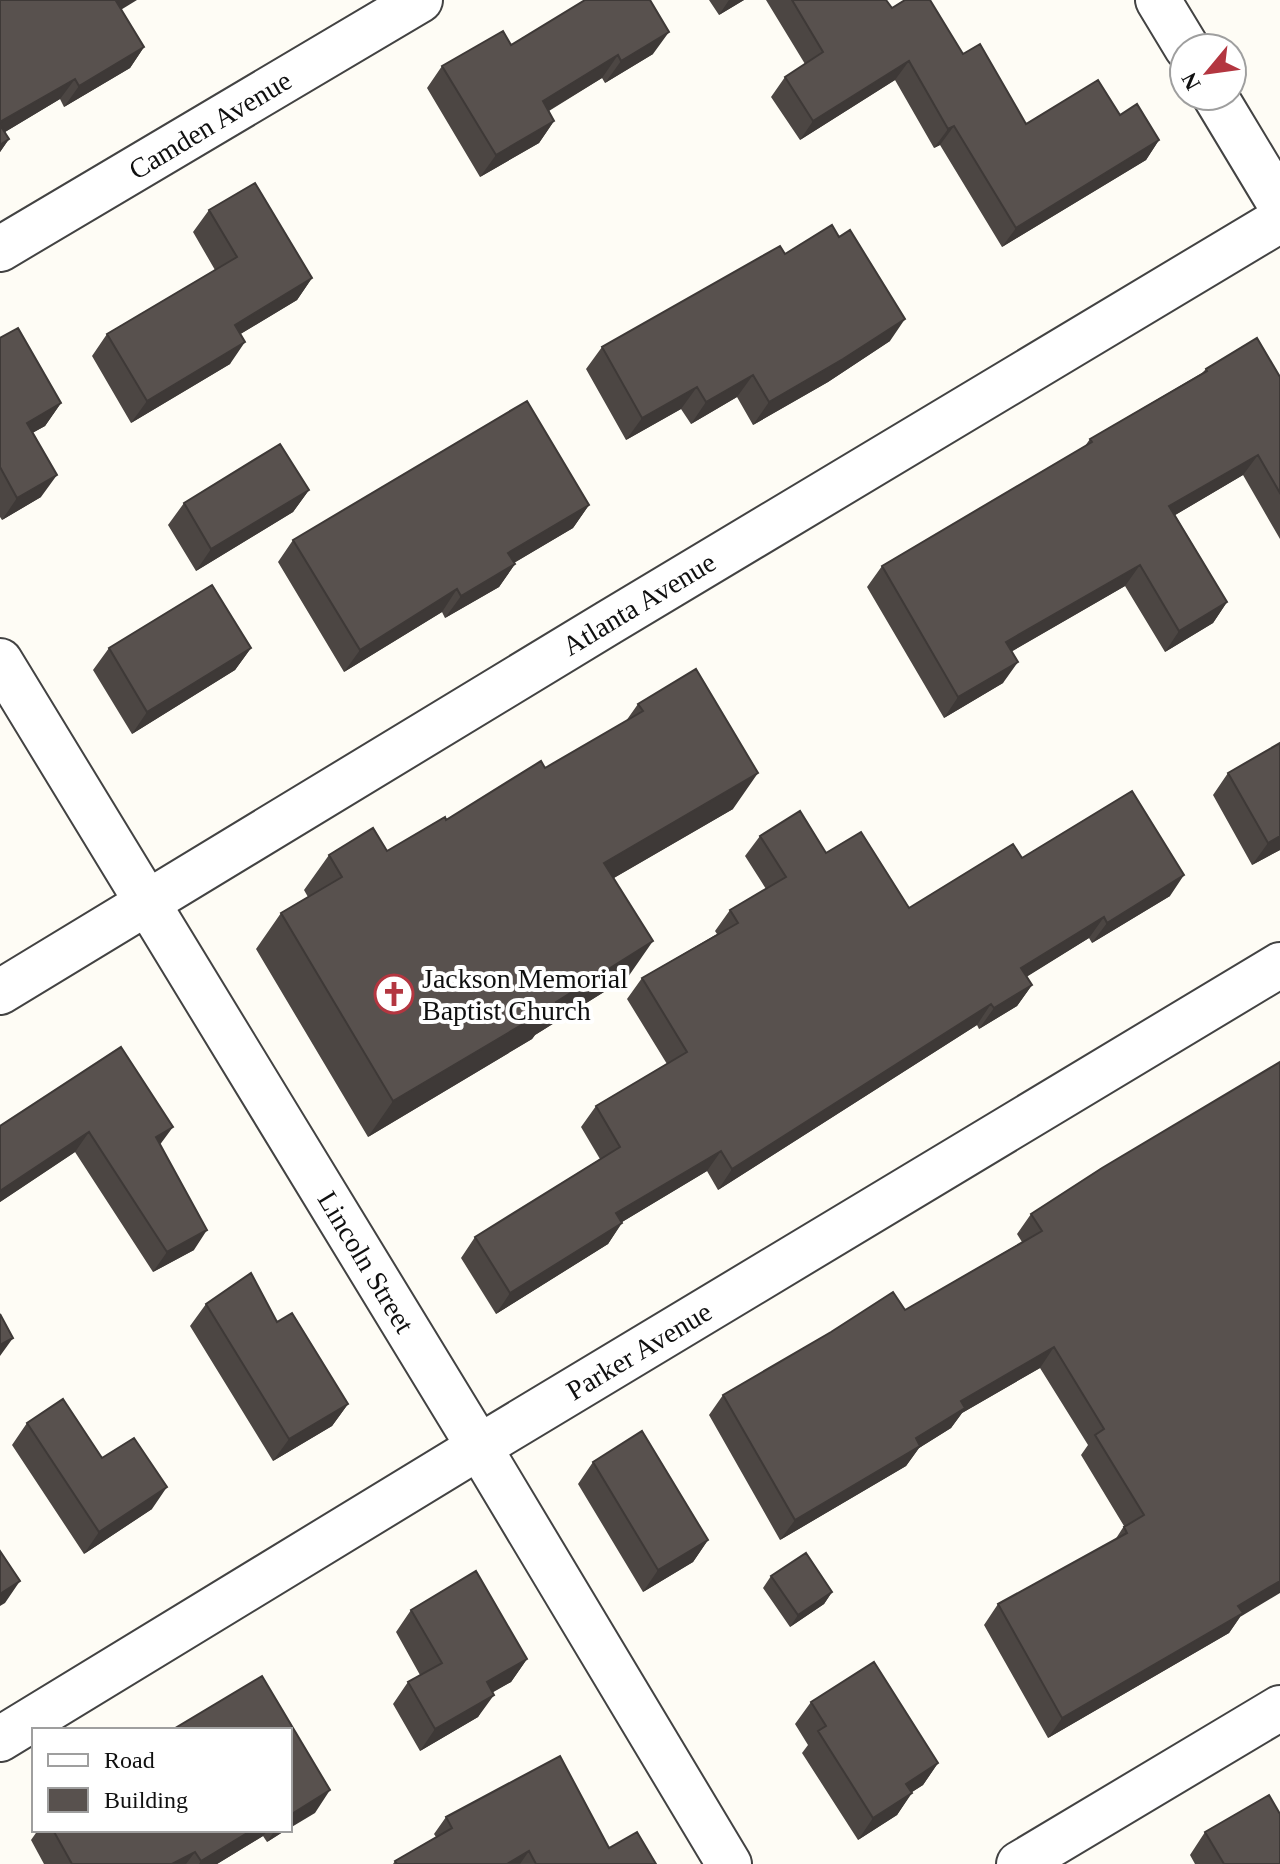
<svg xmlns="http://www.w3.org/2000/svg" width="1280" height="1864" viewBox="0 0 1280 1864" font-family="'Times New Roman',serif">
<rect width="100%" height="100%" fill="#fefcf5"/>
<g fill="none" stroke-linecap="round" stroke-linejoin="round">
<defs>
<path id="minor" d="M 1158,0 L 1187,48
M 1215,96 L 1280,204
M 0,249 L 420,0
M 0,992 L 608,623 L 1280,220
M 0,1739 L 479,1447 L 1280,965
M 1019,1864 L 1280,1708"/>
<path id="tertiary" d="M 0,661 L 479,1447 L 729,1864"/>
</defs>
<use href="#minor" stroke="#434343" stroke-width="48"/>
<use href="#tertiary" stroke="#434343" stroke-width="48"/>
<use href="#minor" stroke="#fff" stroke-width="44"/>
<use href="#tertiary" stroke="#fff" stroke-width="44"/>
</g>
<path fill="#4c4643" d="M 0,0 L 121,9 L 144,47 L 130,68 L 64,107 L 60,99 L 5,132 L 9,139 L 0,152 Z
M 709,0 L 744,0 L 719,15 Z
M 766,0 L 886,0 L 892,8 L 963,54 L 1026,124 L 1120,115 L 1159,140 L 1146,160 L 1002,247 L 940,145 L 934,148 L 895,80 L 800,140 L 771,97 L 785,77 L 805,64 Z
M 511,45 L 653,54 L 605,83 L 602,78 L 549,111 L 554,121 L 539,143 L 480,177 L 427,88 L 442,66 Z
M 209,210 L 312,278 L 297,300 L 240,334 L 230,364 L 131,423 L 92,356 L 107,334 L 215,270 L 193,232 Z
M 785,254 L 890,341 L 828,382 L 753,425 L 737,397 L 691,424 L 681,409 L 626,440 L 586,369 L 602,347 Z
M 0,338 L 61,403 L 45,426 L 32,433 L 41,497 L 2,520 L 0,517 Z
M 1206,369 L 1280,377 L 1280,539 L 1243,475 L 1175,515 L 1227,602 L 1213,623 L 1165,652 L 1125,586 L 1011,652 L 1003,683 L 944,718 L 867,587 L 882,566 L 1085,446 L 1090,439 L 1202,373 Z
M 309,490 L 293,512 L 196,571 L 168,525 L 184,503 Z
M 589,505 L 573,528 L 514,563 L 515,564 L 499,587 L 445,618 L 442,612 L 344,672 L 278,562 L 293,540 Z
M 109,648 L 251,648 L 235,670 L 132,734 L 93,670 Z
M 638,704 L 733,809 L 614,878 L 628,977 L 535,1035 L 532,1039 L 368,1137 L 256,949 L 281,913 L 308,897 L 304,890 L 329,855 L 387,851 L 545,768 L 626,721 Z
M 1228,773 L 1280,850 L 1252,865 L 1213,795 Z
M 760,836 L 826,853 L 909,908 L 1022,858 L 1170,896 L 1092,943 L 1089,938 L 1027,976 L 1032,985 L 1017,1006 L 979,1029 L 977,1025 L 718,1190 L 707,1171 L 622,1222 L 608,1244 L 496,1314 L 461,1258 L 475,1237 L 600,1159 L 581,1127 L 596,1106 L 667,1064 L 627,999 L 642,978 L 717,934 L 715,931 L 730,910 L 766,889 L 745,856 Z
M 121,1047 L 160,1145 L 194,1250 L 153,1272 L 75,1152 L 0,1202 L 0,1126 Z
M 1102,1168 L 1240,1617 L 1229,1633 L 1048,1738 L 984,1625 L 998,1604 L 1115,1540 L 1124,1526 L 1081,1455 L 1088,1445 L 1040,1368 L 962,1413 L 951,1428 L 919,1448 L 906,1466 L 780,1540 L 709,1415 L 723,1395 L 905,1310 L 1022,1242 L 1017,1234 L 1031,1214 Z
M 206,1304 L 277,1322 L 348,1404 L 332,1426 L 273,1461 L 190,1326 Z
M 27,1423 L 102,1458 L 152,1509 L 84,1554 L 12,1445 Z
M 593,1462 L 708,1540 L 693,1562 L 643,1592 L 578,1484 Z
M 771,1576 L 832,1592 L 824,1604 L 790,1627 L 763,1588 Z
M 411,1610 L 527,1659 L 511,1682 L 492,1692 L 478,1717 L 420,1751 L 393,1704 L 408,1682 L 420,1675 L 396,1632 Z
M 811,1702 L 938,1763 L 923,1785 L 912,1792 L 897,1815 L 858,1840 L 802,1753 L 808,1745 L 795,1724 Z
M 446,1817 L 609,1848 L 656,1864 L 393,1864 L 395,1861 L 436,1837 L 434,1834 Z
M 38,1830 L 286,1830 L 267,1842 L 263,1836 L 217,1864 L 44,1864 L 31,1840 Z
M 1205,1832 L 1280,1864 L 1195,1864 L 1190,1855 Z"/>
<path fill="#3e3937" d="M 117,0 L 137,0 L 101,22 Z
M 729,0 L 744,0 L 719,15 Z
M 669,32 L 653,54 L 605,83 L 621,61 Z
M 144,47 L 130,68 L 64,107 L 79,86 Z
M 618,55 L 602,78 L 528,123 L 543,101 Z
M 909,61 L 895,80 L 800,140 L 813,121 Z
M 75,79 L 60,99 L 0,135 L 0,122 Z
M 554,121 L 539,143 L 480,177 L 496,155 Z
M 954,126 L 940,145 L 934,148 L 948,129 Z
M 9,139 L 0,152 L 0,145 Z
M 1159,140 L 1146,160 L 1002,247 L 1016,228 Z
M 312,278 L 297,300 L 219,347 L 235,325 Z
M 905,319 L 890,341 L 828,382 L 753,425 L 769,402 Z
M 245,342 L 230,364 L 131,423 L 147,401 Z
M 753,375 L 737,397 L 691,424 L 706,402 Z
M 697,387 L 681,409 L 626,440 L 642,418 Z
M 61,403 L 45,426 L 11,445 L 27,423 Z
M 1258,455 L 1243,475 L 1155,527 L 1169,506 Z
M 57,475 L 41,497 L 2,520 L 17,498 Z
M 309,490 L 293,512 L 196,571 L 211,549 Z
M 589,505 L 573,528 L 493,575 L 508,553 Z
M 515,564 L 499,587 L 445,618 L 461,596 Z
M 1140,565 L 1125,586 L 991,663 L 1006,642 Z
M 457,589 L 442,612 L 344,672 L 360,650 Z
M 1227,602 L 1213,623 L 1165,652 L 1179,631 Z
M 251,648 L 235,670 L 132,734 L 147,712 Z
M 1018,662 L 1003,683 L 944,718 L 958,697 Z
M 758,773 L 733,809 L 579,898 L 604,863 Z
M 1280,836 L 1280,850 L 1252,865 L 1268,843 Z
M 1184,875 L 1170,896 L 1092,943 L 1107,923 Z
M 1104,917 L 1089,938 L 1007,989 L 1021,968 Z
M 653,941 L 628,977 L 535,1035 L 532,1039 L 368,1137 L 393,1101 Z
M 1032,985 L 1017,1006 L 979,1029 L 994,1008 Z
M 991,1004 L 977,1025 L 718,1190 L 732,1169 Z
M 173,1127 L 159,1146 L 156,1137 Z
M 89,1132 L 75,1152 L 0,1202 L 0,1191 Z
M 721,1151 L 707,1171 L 602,1234 L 616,1213 Z
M 622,1223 L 608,1244 L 496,1314 L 510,1293 Z
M 207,1230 L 194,1250 L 153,1272 L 167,1252 Z
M 13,1338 L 0,1356 L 0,1345 Z
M 1054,1347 L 1040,1368 L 962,1413 L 951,1428 L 919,1448 L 906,1466 L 780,1540 L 795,1520 L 961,1401 Z
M 348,1404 L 332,1426 L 273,1461 L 289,1439 Z
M 167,1487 L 152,1509 L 84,1554 L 99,1532 Z
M 708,1540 L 693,1562 L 643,1592 L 658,1570 Z
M 20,1581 L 5,1603 L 0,1606 L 0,1594 Z
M 1280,1581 L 1280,1593 L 1240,1617 L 1229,1633 L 1048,1738 L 1062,1718 L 1238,1606 Z
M 832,1592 L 824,1604 L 790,1627 L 798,1615 Z
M 527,1659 L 511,1682 L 471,1705 L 487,1682 Z
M 494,1695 L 478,1717 L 420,1751 L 435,1729 Z
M 938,1763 L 923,1785 L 890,1806 L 906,1784 Z
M 330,1790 L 315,1813 L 290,1828 L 290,1815 Z
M 912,1793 L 897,1815 L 858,1840 L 873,1818 Z
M 252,1830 L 268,1830 L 263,1836 L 217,1864 L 199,1864 L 201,1861 Z
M 275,1830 L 286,1830 L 267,1842 Z
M 529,1851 L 520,1864 L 507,1864 Z
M 195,1852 L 186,1864 L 172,1864 Z"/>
<path fill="#58514e" stroke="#3e3937" stroke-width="2" d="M 0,0 L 117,0 L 116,1 L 144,47 L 79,86 L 75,79 L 0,122 Z
M 585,0 L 650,0 L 669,32 L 621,61 L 618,55 L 543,101 L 554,121 L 496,155 L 442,66 L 503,31 L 511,45 Z
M 792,0 L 886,0 L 892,8 L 905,0 L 930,0 L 963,54 L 980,44 L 1026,124 L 1098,80 L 1120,115 L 1137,104 L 1159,140 L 1016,228 L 954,126 L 948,129 L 909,61 L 813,121 L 785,77 L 823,52 Z
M 0,125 L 9,139 L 0,145 Z
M 255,183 L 312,278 L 235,325 L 245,342 L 147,401 L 107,334 L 237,257 L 209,210 Z
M 832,225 L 839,237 L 850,230 L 905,319 L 843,359 L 769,402 L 753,375 L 706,402 L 697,387 L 642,418 L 602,347 L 780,246 L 785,254 Z
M 18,328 L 61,403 L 27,423 L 57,475 L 17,498 L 0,467 L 0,338 Z
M 1257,338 L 1280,377 L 1280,493 L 1258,455 L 1169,506 L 1227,602 L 1179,631 L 1140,565 L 1006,642 L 1018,662 L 958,697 L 882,566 L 1092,442 L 1090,439 L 1207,371 L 1206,369 Z
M 527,401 L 589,505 L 508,553 L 515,564 L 461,596 L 457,589 L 360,650 L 293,540 Z
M 280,444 L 309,490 L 211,549 L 184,503 Z
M 212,585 L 251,648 L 147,712 L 109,648 Z
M 696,669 L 758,773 L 604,863 L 653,941 L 556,1002 L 557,1004 L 393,1101 L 281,913 L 342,877 L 329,855 L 373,828 L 387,851 L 445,817 L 446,820 L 541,761 L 545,768 L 643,711 L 638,704 Z
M 1280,743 L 1280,836 L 1268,843 L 1228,773 Z
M 1132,791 L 1184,875 L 1107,923 L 1104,917 L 1021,968 L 1032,985 L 994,1008 L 991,1004 L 732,1169 L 721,1151 L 616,1213 L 622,1223 L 510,1293 L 475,1237 L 620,1147 L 596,1106 L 687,1052 L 642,978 L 738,923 L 730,910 L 786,877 L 760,836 L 800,811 L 826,853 L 861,832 L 909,908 L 1013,844 L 1022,858 Z
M 121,1047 L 173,1127 L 156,1137 L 207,1230 L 167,1252 L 89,1132 L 0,1191 L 0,1126 Z
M 1280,1062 L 1280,1581 L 1238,1606 L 1243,1613 L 1062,1718 L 998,1604 L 1127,1533 L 1124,1527 L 1144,1515 L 1095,1435 L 1104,1429 L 1054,1347 L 961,1401 L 965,1408 L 916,1438 L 920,1446 L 795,1520 L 723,1395 L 831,1332 L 893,1292 L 905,1310 L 1042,1231 L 1031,1214 L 1102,1168 Z
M 251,1273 L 277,1322 L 292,1313 L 348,1404 L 289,1439 L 206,1304 Z
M 0,1314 L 13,1338 L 0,1345 Z
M 63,1399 L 102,1458 L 134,1438 L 167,1487 L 99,1532 L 27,1423 Z
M 642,1431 L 708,1540 L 658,1570 L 593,1462 Z
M 0,1551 L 20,1581 L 0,1594 Z
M 806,1553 L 832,1592 L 798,1615 L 771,1576 Z
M 476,1571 L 527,1659 L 487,1682 L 494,1695 L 435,1729 L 408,1682 L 442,1663 L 411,1610 Z
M 874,1662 L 938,1763 L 906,1784 L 912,1793 L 873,1818 L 818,1731 L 826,1726 L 811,1702 Z
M 262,1676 L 330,1790 L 290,1815 L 290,1730 L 172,1730 Z
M 560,1756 L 609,1848 L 637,1832 L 656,1864 L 536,1864 L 529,1851 L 507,1864 L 397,1864 L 395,1861 L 452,1828 L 446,1817 Z
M 1269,1795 L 1280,1814 L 1280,1864 L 1224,1864 L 1205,1832 Z
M 53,1830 L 252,1830 L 201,1861 L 195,1852 L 172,1864 L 72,1864 Z"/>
<defs>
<symbol id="church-ring" viewBox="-11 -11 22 22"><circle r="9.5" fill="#fff" stroke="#b33640" stroke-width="1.5"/><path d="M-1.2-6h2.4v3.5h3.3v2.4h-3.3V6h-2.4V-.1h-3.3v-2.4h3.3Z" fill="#b33640"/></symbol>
</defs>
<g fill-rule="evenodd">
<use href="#church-ring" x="372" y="972" width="44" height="44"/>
</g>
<g text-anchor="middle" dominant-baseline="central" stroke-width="8" stroke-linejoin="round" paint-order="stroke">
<g font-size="28" fill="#101010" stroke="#fff">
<text transform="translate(210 125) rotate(-31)">Camden Avenue</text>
<text transform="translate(639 604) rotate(-31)">Atlanta Avenue</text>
<text transform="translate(366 1262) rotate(59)">Lincoln Street</text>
<text transform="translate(639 1351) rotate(-31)">Parker Avenue</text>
</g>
<g font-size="28" fill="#101010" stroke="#fff" text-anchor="start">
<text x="422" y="978">Jackson Memorial<tspan x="422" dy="32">Baptist Church</tspan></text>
</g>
</g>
<rect x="32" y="1728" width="260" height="104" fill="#ffffff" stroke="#9f9f9f" stroke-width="2"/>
<rect x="48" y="1754" width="40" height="12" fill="#ffffff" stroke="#9f9f9f" stroke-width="2"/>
<text x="104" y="1768" font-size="24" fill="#101010">Road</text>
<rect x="48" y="1788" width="40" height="24" fill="#58514e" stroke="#9f9f9f" stroke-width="2"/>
<text x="104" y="1808" font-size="24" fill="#101010">Building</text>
<g transform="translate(1208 72) rotate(241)"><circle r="38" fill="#ffffff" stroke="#9f9f9f" stroke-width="2"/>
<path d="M0-6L14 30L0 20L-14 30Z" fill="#b33640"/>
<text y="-12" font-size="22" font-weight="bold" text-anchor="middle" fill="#101010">N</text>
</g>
</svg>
